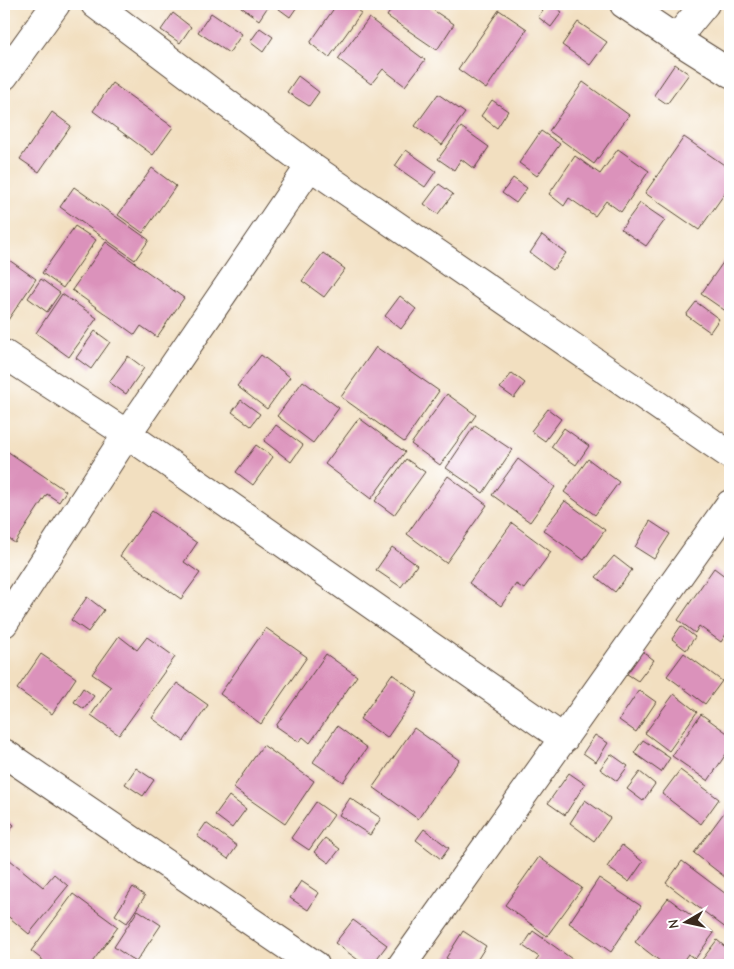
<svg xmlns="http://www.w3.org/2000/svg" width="734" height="969" viewBox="0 0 734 969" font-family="'Comic Neue',sans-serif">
<rect width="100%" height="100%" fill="#fff"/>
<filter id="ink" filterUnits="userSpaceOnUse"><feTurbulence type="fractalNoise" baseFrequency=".02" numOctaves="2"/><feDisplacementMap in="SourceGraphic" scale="10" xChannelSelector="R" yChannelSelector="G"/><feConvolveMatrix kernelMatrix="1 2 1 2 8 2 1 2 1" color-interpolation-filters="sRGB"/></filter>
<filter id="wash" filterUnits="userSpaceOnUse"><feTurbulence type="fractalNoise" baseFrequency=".0096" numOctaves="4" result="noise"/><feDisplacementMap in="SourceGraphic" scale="20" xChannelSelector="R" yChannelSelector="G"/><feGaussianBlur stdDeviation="1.12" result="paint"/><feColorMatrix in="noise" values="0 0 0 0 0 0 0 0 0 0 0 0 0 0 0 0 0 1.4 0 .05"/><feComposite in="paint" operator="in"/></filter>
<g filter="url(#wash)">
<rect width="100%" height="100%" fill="#f2dfc0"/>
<g id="blocks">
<path fill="#db92bb" d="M 237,4 L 268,4 L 269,5 L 259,20 Z
M 276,4 L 299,4 L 290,17 L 275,6 Z
M 337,4 L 348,4 L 361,13 L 329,58 L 310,43 Z
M 395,4 L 424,4 L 454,24 L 437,50 L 387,16 Z
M 547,4 L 550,4 L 562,12 L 551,27 L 538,17 Z
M 499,10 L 527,29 L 486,89 L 458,69 Z
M 173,13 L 191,27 L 180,43 L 161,30 Z
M 211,13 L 242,34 L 229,53 L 198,32 Z
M 369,18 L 425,60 L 405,86 L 383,69 L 371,84 L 338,59 Z
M 578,22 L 607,42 L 590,65 L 562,45 Z
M 260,28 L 273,37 L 263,52 L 250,42 Z
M 675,64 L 689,74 L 667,104 L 654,95 Z
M 298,76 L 319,92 L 309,106 L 287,92 Z
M 583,82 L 629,115 L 594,164 L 549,131 Z
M 112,83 L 173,127 L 153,155 L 93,111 Z
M 438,94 L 465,113 L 442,145 L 415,126 Z
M 492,100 L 508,111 L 497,128 L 481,116 Z
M 52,112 L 71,126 L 39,172 L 20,159 Z
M 461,127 L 489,147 L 474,169 L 461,159 L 454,170 L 438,159 Z
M 541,131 L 560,144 L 537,176 L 519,163 Z
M 684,137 L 730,169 L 730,186 L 699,230 L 645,193 Z
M 618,149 L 649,171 L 621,212 L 606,201 L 595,216 L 569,198 L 564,206 L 549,194 L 575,156 L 600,174 Z
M 406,150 L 436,171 L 425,187 L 395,166 Z
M 152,168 L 176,186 L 143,233 L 118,215 Z
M 513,178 L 527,188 L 516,203 L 502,193 Z
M 439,184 L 453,194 L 438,214 L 424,204 Z
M 74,187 L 149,240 L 135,260 L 60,207 Z
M 640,203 L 665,220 L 646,246 L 621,229 Z
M 75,226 L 96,240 L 63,288 L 42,273 Z
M 542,235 L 566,253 L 553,270 L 530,253 Z
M 106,242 L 184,298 L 157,337 L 141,326 L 135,335 L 72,290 Z
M 323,253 L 345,269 L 324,297 L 302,281 Z
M 9,260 L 36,279 L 8,320 L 4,317 L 4,268 Z
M 724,261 L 730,265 L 730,314 L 701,294 Z
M 41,279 L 60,293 L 47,312 L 28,298 Z
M 62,294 L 97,318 L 69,357 L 36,333 Z
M 400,296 L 416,309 L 401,329 L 385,316 Z
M 696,302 L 719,319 L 710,332 L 686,315 Z
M 95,331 L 110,342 L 91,369 L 76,358 Z
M 376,347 L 439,391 L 404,442 L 341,397 Z
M 261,355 L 290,377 L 267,409 L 237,386 Z
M 128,356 L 144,368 L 126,394 L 109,382 Z
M 512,373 L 525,383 L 514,398 L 500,388 Z
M 303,381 L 339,408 L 313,443 L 277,416 Z
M 447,394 L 476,415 L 440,465 L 411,444 Z
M 241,400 L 260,414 L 251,426 L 232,412 Z
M 548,409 L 561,419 L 545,441 L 531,431 Z
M 359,418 L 405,452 L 371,499 L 325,464 Z
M 276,425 L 303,445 L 291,462 L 264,441 Z
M 475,425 L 512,450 L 483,493 L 446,468 Z
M 564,428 L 589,446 L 576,465 L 551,447 Z
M 256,445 L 273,457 L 253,485 L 236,472 Z
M 4,449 L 66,491 L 59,502 L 47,494 L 15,543 L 4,536 Z
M 406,459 L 425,472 L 394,515 L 375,501 Z
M 518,459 L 555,487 L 530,522 L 492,495 Z
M 588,459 L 619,482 L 595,515 L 564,492 Z
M 448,476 L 487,505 L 446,563 L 407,534 Z
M 565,501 L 605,530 L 584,560 L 543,530 Z
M 152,511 L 197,543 L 184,562 L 200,573 L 181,599 L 120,556 Z
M 650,521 L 670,534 L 654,559 L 635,547 Z
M 512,523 L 551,552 L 524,589 L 516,584 L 501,606 L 469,583 Z
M 392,547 L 417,565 L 401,587 L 376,570 Z
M 614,556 L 632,570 L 615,592 L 596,577 Z
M 714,568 L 730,580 L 730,628 L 721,642 L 699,626 L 695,633 L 678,620 Z
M 87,597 L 104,610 L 88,632 L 71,620 Z
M 681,626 L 695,637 L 686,650 L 672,639 Z
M 266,628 L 307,657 L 261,724 L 220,694 Z
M 119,636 L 137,650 L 147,637 L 175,657 L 119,735 L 91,715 L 111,687 L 92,674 Z
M 641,650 L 654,660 L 638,681 L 624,672 Z
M 684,653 L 722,681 L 705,704 L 667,676 Z
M 41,654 L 76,678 L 52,714 L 17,689 Z
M 326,654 L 357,676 L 310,743 L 303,737 L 299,742 L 276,726 Z
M 392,674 L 418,693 L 387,738 L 360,719 Z
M 177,683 L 208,705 L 184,741 L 152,718 Z
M 83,688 L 94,696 L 84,709 L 74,702 Z
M 639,690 L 656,702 L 636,732 L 619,720 Z
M 674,694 L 697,712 L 669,751 L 645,733 Z
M 701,714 L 730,735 L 730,748 L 708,781 L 672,756 Z
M 337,726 L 367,748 L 343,782 L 313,762 Z
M 414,728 L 459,760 L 418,819 L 373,787 Z
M 595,735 L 608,743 L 596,762 L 583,753 Z
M 643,740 L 670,758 L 661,772 L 634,753 Z
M 263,745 L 314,781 L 285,824 L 233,788 Z
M 611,754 L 628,766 L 617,781 L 600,769 Z
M 136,768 L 154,780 L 143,796 L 125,784 Z
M 680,770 L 719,799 L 701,824 L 662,794 Z
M 640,772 L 655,784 L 643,801 L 627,789 Z
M 569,773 L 585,784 L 565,815 L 548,803 Z
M 229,796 L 246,809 L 232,828 L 215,815 Z
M 350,798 L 381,818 L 370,835 L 339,815 Z
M 585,800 L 610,818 L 594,841 L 570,823 Z
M 316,802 L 334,815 L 309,850 L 291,838 Z
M 726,810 L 730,813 L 730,881 L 694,853 Z
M 4,817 L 14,825 L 4,839 Z
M 206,823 L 237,846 L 228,859 L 197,836 Z
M 424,829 L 449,848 L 441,859 L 416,840 Z
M 325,838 L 340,849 L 329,863 L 314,852 Z
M 622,845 L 643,862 L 629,882 L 607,867 Z
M 4,855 L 43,887 L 54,874 L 68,886 L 29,934 L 4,913 Z
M 539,857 L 582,888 L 547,936 L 505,905 Z
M 682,861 L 730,897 L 730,924 L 727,929 L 666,883 Z
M 599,878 L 641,906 L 611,952 L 569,923 Z
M 301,881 L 319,893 L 308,910 L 290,898 Z
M 133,887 L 145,896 L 127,923 L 115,915 Z
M 73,894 L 118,927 L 90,965 L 49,965 L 31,951 Z
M 668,898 L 714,933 L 695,959 L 688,954 L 680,965 L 665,965 L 635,942 Z
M 138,910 L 161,925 L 136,962 L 114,947 Z
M 353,920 L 387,945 L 372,965 L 365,965 L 335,943 Z
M 463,931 L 486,946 L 474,965 L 457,965 L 446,958 Z
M 533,931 L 579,964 L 578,965 L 533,965 L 539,957 L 523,946 Z
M 717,940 L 730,951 L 730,955 L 723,965 L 698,965 Z"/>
</g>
</g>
<g filter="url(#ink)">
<use href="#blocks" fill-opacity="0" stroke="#564536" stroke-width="1"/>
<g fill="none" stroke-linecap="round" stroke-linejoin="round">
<defs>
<path id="minor" d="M 95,4 L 310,166 L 730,455
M 624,4 L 676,39 L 730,73
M 676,39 L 705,4
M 4,76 L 56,4
M 4,354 L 127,434 L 564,739
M 4,623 L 127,434 L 310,166
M 4,753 L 315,965
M 402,965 L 730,504"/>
</defs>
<use href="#minor" stroke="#564536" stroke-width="30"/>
<use href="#minor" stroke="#fff" stroke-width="28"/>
</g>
</g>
<rect width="734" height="969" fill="none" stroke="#fff" stroke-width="20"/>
<g transform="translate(686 922) rotate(261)" stroke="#ffffff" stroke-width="4" paint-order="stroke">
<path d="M0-4L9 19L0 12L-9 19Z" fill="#3b2a1e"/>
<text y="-8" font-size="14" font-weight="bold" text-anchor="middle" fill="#3b2a1e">N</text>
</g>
</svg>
